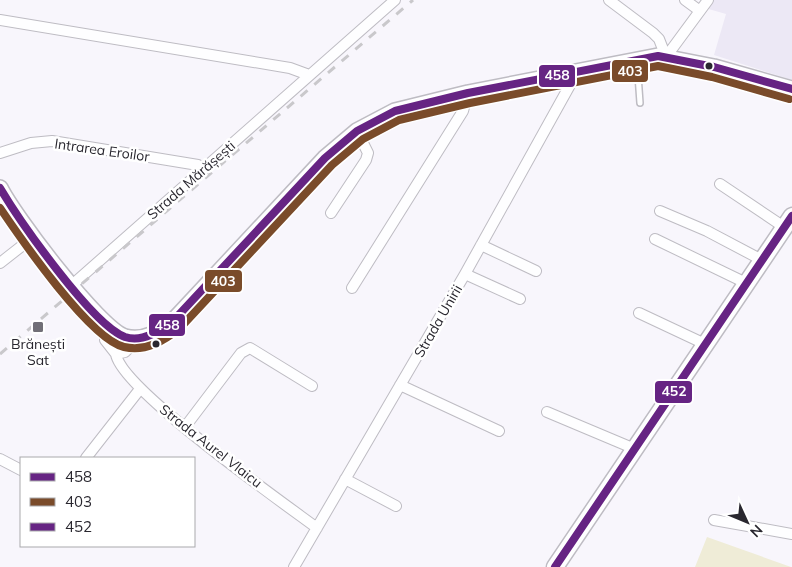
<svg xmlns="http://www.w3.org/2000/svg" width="792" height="567" viewBox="0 0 792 567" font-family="Mulish,sans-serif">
<rect width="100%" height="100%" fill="#f8f6fc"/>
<path fill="#ece8f5" d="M 710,0 L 792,0 L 792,80 L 714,55 L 726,14 L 705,8 Z"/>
<path fill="#efecd7" d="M 707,537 L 791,567 L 695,567 Z"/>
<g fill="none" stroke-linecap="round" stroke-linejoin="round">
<defs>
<path id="service" d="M 637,61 L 640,103"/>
<path id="minor" d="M 609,0 L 653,33 L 659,39 L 666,57 L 708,0
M 685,0 L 700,11
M 0,20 L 290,68 L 309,75
M 0,153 L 31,143 L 52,141 L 198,165 L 203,170
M 720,184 L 784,227
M 660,211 L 707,231 L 762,260
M 331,213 L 366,160 L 368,153 L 357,131
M 655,239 L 746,283
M 481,245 L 536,271
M 0,263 L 32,238
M 465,274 L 520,299
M 72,285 L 395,0
M 352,288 L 463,111 L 468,93
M 639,313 L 705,344
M 107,325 L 105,340 L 116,354 L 125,352 L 138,339
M 116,354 C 120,388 282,502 317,528
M 400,385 L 499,431
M 547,412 L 635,449
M 185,427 L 241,353 L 250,348 L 312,386
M 86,458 L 140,389
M 0,459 L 21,470
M 345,479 L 396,506
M 714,520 L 792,534
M 294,567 L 465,274 L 570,85 L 574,71"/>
<path id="secondary" d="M 0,188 C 14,216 99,329 125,337 C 144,342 160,332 174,320 L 325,158 L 357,131 L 395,111 L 468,93 L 658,56 L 714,67 L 792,89"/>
<path id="primary" d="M 555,567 L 792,216"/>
</defs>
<use href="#service" stroke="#bebcc3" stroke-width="8"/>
<use href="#minor" stroke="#bebcc3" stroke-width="12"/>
<use href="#secondary" stroke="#bebcc3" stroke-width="18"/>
<use href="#primary" stroke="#bebcc3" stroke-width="19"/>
<use href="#service" stroke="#fefeff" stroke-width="5"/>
<use href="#minor" stroke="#fefeff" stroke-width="10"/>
<use href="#secondary" stroke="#fefeff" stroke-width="15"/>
<use href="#primary" stroke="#fefeff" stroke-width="16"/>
<path stroke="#c9c8cb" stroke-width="3" stroke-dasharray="9 9" stroke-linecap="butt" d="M 0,354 L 413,0"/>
<defs>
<path id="bus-1" d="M 0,188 C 19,220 92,325 125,337 C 143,343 161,330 174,320 L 325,158 L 357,131 L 395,111 L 468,93 L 658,56 L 714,67 L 792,89"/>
<path id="bus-2" d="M 0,208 C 21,239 90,339 124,347 C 146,352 164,341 180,328 L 332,165 L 363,139 L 399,120 L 470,103 L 658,66 L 712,77 L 789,99"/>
<path id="bus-3" d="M 555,567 L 792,216"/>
</defs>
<use href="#bus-1" stroke="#fff" stroke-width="11"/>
<use href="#bus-2" stroke="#fff" stroke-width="11"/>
<use href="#bus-3" stroke="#fff" stroke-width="11"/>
<use href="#bus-1" stroke="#662483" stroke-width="8"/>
<use href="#bus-2" stroke="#7a4b2a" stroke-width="8"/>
<use href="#bus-3" stroke="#662483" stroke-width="8"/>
</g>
<g fill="#29272f" stroke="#fff" stroke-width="2">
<circle cx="709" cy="66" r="4.5"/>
<circle cx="156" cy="344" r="4.5"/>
</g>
<rect fill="#716f77" stroke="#fff" stroke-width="2" x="32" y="321" width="12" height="12" rx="2.5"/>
<g text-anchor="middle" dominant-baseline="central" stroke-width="5" stroke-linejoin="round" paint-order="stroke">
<g font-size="14" fill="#29272f" stroke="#fff">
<text transform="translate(102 150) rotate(8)">Intrarea Eroilor</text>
<text transform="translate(191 180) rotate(-41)">Strada Mărășești</text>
<text transform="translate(438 321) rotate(-60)">Strada Unirii</text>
<text transform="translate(211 446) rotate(38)">Strada Aurel Vlaicu</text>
</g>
<g font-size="14" fill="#29272f" stroke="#fff">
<text x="38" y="344">Brănești<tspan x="38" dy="16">Sat</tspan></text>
</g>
</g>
<g stroke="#fff" stroke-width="2">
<rect x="611" y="59" width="38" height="24" rx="5" fill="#7a4b2a"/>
<rect x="538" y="64" width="38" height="24" rx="5" fill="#662483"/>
<rect x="204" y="269" width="39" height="24" rx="5" fill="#7a4b2a"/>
<rect x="148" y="313" width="38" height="24" rx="5" fill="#662483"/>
<rect x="654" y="380" width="39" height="24" rx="5" fill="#662483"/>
</g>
<g font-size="14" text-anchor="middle" font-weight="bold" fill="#fff">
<text x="630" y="76">403</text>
<text x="557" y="80">458</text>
<text x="223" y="286">403</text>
<text x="167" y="330">458</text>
<text x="674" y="396">452</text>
</g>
<rect x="20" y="457" width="175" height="90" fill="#ffffff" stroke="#a9a9ac"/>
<rect x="30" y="473" width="25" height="8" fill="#662483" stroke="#a9a9ac"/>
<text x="65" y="482" font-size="15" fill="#29272f">458</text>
<rect x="30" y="498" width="25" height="8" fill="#7a4b2a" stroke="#a9a9ac"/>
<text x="65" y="507" font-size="15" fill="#29272f">403</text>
<rect x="30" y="523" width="25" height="8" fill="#662483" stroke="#a9a9ac"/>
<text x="65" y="532" font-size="15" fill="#29272f">452</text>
<g transform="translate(747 522) rotate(134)" stroke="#ffffff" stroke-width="4" paint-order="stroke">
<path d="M0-4L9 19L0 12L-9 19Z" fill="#29272f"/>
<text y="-8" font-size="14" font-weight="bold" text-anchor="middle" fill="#29272f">N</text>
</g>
</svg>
